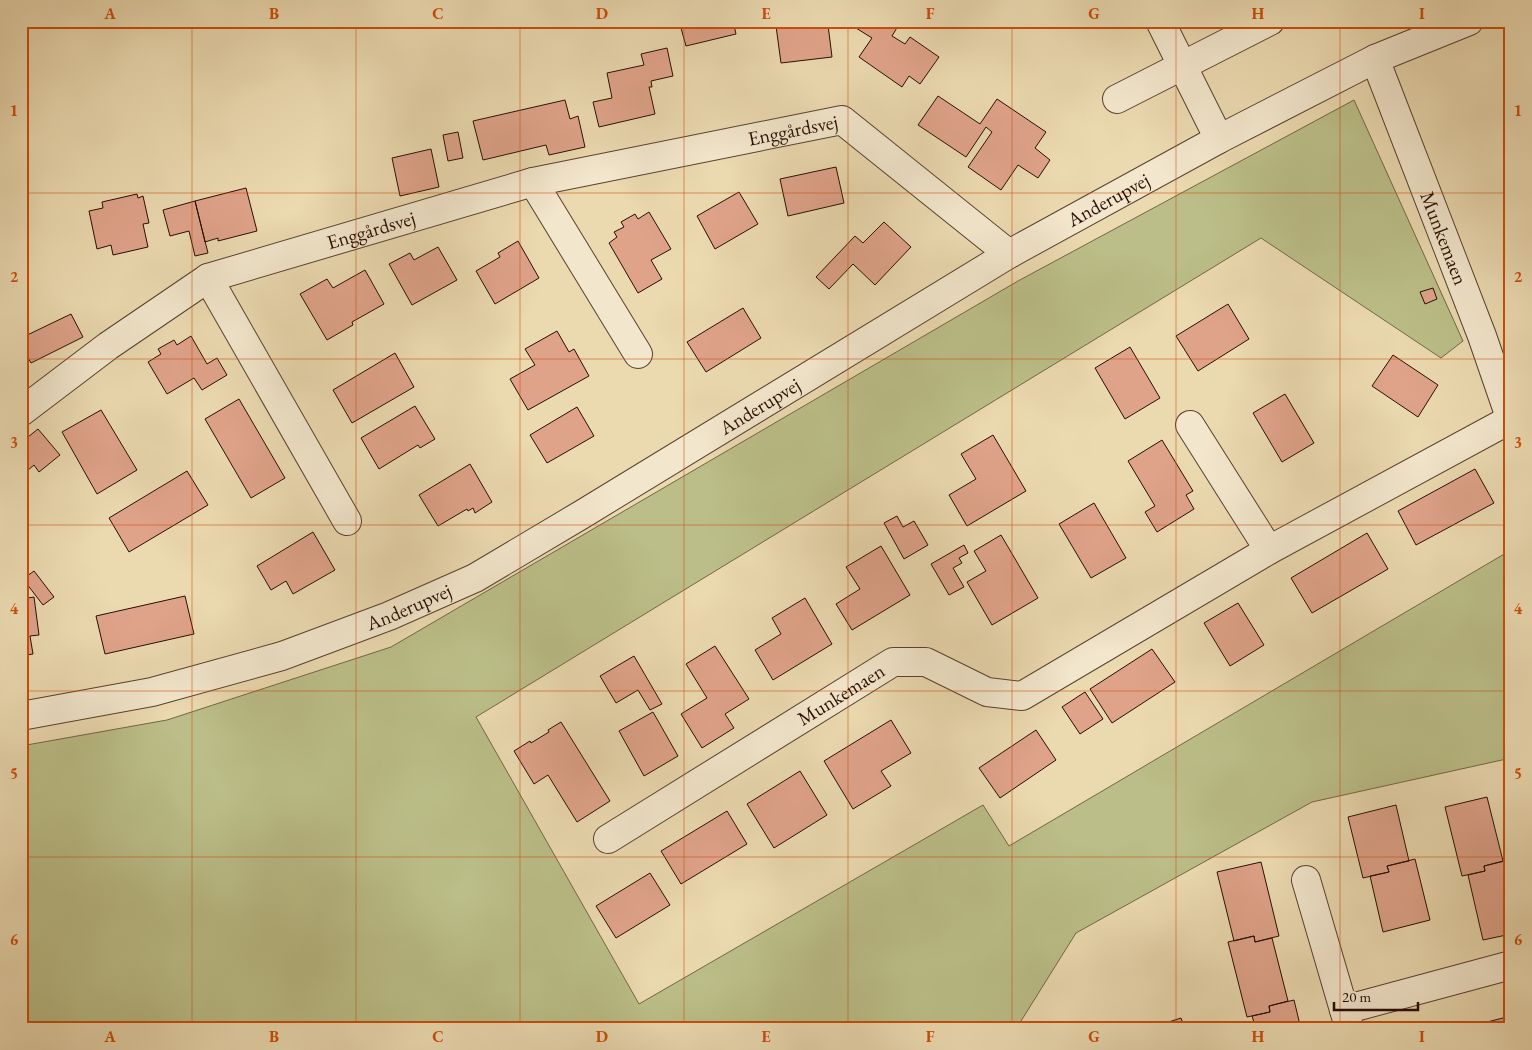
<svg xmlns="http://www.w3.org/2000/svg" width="1532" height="1050" viewBox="0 0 1532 1050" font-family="'EB Garamond',serif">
<rect width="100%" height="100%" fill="#ebd9b0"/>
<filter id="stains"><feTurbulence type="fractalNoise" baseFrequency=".004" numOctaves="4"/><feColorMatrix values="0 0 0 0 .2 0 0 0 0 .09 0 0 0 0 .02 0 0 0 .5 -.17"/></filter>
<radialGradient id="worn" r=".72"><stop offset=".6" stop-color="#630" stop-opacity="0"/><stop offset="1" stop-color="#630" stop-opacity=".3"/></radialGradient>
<path fill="#bbbe88" stroke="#726646" d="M 1354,100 L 1463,341 L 1441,358 L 1261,238 L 476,717 L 639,1004 L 983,805 L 1009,846 L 1511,550 L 1511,758 L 1312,802 L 1076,933 L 1016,1029 L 21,1029 L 21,746 L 167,720 L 391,647 L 1018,281 Z"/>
<path fill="#dfa38a" stroke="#280e03" d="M 679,21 L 733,21 L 736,34 L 686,46 Z
M 808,21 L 842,21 L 843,24 L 828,25 L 832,57 L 781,63 L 776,26 Z
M 861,21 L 891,21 L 898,26 L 892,36 L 905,44 L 910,37 L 939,57 L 920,84 L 909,76 L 902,87 L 859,57 L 872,38 L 856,28 Z
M 667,48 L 673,76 L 651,81 L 652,87 L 649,87 L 655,114 L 599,127 L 593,102 L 612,98 L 607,73 L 644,65 L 641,54 Z
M 938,96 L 980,124 L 997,99 L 1046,132 L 1035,148 L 1050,160 L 1038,178 L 1018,165 L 1001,190 L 968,167 L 992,132 L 986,127 L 966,157 L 918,125 Z
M 565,100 L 570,119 L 578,116 L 585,147 L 549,155 L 546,145 L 483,160 L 473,121 Z
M 458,132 L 463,158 L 448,161 L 443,135 Z
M 431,149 L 439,187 L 400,196 L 392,158 Z
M 836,167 L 844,203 L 788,216 L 780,179 Z
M 246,188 L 257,231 L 218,241 L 218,238 L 205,242 L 195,201 Z
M 739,192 L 758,224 L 715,249 L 697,216 Z
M 137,194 L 138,198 L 143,196 L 149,223 L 143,224 L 148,247 L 113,255 L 111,245 L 97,249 L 89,211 L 103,208 L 102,202 Z
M 195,201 L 208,253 L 195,256 L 189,231 L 170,236 L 163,210 Z
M 649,212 L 671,249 L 651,260 L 662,279 L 638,293 L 609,243 L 617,237 L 614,232 L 624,227 L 621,222 L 635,214 L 638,219 Z
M 884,222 L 911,247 L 875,285 L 853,264 L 829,289 L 816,277 L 855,236 L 863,243 Z
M 518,241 L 539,278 L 495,304 L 476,271 L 500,257 L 498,253 Z
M 438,247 L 457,280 L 412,305 L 389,264 L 410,253 L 414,260 Z
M 365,270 L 384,304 L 352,322 L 353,325 L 327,340 L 300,294 L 327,279 L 333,288 Z
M 1433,288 L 1437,299 L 1425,304 L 1420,292 Z
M 1228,304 L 1249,339 L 1198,371 L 1176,336 Z
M 743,308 L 761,338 L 706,372 L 687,342 Z
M 71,314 L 83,337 L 31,363 L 21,345 L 21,338 Z
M 557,331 L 569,352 L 574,349 L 589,376 L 528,410 L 510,379 L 535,365 L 525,349 Z
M 191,336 L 207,364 L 217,358 L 227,375 L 202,390 L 194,378 L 167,394 L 148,362 L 161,354 L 158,349 L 174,340 L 177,345 Z
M 1130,347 L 1160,398 L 1125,419 L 1095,368 Z
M 395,353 L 414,387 L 352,423 L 333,390 Z
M 1393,355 L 1438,385 L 1418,417 L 1372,386 Z
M 1285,394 L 1314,443 L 1282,462 L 1253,413 Z
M 239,399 L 285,478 L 251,498 L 205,419 Z
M 415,406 L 435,439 L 420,448 L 418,445 L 379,469 L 361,438 Z
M 577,407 L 594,436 L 547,463 L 530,435 Z
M 101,410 L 137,470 L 97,494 L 62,432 Z
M 38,429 L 60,455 L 39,472 L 34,465 L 21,476 L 21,435 L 24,432 L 28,437 Z
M 993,435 L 1026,491 L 967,526 L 949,495 L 976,479 L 961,454 Z
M 1162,440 L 1193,491 L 1186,495 L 1194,509 L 1157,532 L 1145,512 L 1155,506 L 1128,461 Z
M 470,464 L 492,502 L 475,513 L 473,508 L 468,511 L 467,509 L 438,526 L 419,495 Z
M 1475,469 L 1494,503 L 1416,545 L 1398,511 Z
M 187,471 L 208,505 L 129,552 L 109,518 Z
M 1094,503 L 1126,558 L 1091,578 L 1059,524 Z
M 897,516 L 903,527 L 914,521 L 928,545 L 904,559 L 884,523 Z
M 313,532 L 335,570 L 293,594 L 286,581 L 271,590 L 257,566 Z
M 1367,533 L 1388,569 L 1312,613 L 1291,578 Z
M 1001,535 L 1038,598 L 992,625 L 967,582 L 986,571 L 974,551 Z
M 964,545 L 968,553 L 959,558 L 962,563 L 953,568 L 964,587 L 949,595 L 931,564 Z
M 881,546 L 910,595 L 852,630 L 836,604 L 860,589 L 846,567 Z
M 34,571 L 54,597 L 43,605 L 23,579 Z
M 185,596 L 194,634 L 105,654 L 96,616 Z
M 34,597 L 39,635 L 30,636 L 33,654 L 21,656 L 21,599 Z
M 805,598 L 832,644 L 773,680 L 755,650 L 781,634 L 772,618 Z
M 1238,603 L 1264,645 L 1230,666 L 1204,623 Z
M 715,646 L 749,699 L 725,714 L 734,728 L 702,748 L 681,714 L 707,698 L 686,664 Z
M 1152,649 L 1175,682 L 1112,723 L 1090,689 Z
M 634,656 L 662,704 L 650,710 L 638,690 L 616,703 L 600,676 Z
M 1085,692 L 1103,719 L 1080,734 L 1062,707 Z
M 653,712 L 678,756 L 644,776 L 619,731 Z
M 891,720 L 911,753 L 881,771 L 891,786 L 853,809 L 824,761 Z
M 561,722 L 610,801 L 577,822 L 548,775 L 534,784 L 514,751 L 530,741 L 531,743 L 549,732 L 548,730 Z
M 1036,730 L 1056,760 L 1000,798 L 979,768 Z
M 800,771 L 827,815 L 774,848 L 747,804 Z
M 1487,797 L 1503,861 L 1484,866 L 1485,871 L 1462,876 L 1445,807 Z
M 1396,805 L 1409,861 L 1387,866 L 1389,872 L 1363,878 L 1348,817 Z
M 727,811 L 747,844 L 681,884 L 661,851 Z
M 1415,859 L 1430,920 L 1383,932 L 1370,876 L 1389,872 L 1387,866 Z
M 1509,860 L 1511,867 L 1511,934 L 1483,940 L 1468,875 L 1485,871 L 1484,866 Z
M 1261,862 L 1279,936 L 1255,942 L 1254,936 L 1234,941 L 1217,872 Z
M 650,873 L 670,905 L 616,938 L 596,906 Z
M 1254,936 L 1255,942 L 1272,938 L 1288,1001 L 1269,1006 L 1270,1012 L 1247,1017 L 1228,942 Z
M 1294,1000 L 1301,1029 L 1256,1029 L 1252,1016 L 1270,1012 L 1269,1006 Z
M 1511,1016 L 1511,1029 L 1467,1029 L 1467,1027 Z
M 1181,1018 L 1185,1029 L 1147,1029 Z"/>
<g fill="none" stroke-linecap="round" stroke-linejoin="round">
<defs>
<g id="minor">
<path d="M 1160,21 L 1219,139"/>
<path id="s1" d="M 1375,59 L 1482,336 L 1511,420"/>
<path d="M 1117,99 L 1270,21"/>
<path d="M 533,182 L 638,354"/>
<path d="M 208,278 L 347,521"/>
<path id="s2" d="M 21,412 L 108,346 L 208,278 L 533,182 L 842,120 L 1009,254"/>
<path d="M 1190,425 L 1269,550"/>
<path id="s3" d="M 21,716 L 152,692 L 282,656 L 389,616 L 475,578 L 581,515 L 1009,254 L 1219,139 L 1375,59 L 1469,21"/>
<path id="s4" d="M 608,839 L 893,662 L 926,662 L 987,692 L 1022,696 L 1269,550 L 1511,419"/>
<path d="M 1306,880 L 1349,1027"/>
<path d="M 1344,1010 L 1511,965"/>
</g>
</defs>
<use href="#minor" stroke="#59412e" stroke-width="30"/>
<use href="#minor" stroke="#f2e6cc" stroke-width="28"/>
</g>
<path fill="none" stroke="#cb4e0b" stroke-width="1" stroke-opacity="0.55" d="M 192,21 L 192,1029M 356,21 L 356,1029M 520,21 L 520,1029M 684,21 L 684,1029M 848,21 L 848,1029M 1012,21 L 1012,1029M 1176,21 L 1176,1029M 1340,21 L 1340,1029M 21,193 L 1511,193M 21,359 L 1511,359M 21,525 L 1511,525M 21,691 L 1511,691M 21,857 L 1511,857"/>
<g text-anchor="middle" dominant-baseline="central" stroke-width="4" stroke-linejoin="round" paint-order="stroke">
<g font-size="20" fill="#280e03" stroke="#f2e6cc">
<text stroke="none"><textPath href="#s2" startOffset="834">Enggårdsvej</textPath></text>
<text stroke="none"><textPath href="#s3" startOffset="1214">Anderupvej</textPath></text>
<text stroke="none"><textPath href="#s2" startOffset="400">Enggårdsvej</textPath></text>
<text stroke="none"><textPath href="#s1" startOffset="192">Munkemaen</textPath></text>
<text stroke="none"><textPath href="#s3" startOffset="809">Anderupvej</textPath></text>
<text stroke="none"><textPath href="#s3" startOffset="404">Anderupvej</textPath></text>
<text stroke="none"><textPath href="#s4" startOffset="274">Munkemaen</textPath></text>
</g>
</g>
<rect width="1532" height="1050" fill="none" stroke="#ebd9b0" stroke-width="55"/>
<path d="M1334 1002v8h84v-8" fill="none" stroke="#280e03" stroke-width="2.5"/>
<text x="1342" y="1002" font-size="15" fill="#280e03" stroke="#f2e6cc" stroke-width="4" paint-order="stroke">20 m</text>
<rect x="28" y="28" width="1476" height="994" fill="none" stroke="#cb4e0b" stroke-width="2"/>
<g font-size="16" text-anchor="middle" font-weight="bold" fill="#cb4e0b">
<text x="110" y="19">A</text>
<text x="274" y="19">B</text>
<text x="438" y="19">C</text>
<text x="602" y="19">D</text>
<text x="766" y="19">E</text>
<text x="930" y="19">F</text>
<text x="1094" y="19">G</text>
<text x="1258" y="19">H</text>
<text x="1422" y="19">I</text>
<text x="14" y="116">1</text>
<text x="1518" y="116">1</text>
<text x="14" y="282">2</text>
<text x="1518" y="282">2</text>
<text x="14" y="448">3</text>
<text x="1518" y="448">3</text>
<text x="14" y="614">4</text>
<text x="1518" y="614">4</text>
<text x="14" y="779">5</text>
<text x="1518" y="779">5</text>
<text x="14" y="945">6</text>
<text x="1518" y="945">6</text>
<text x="110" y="1042">A</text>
<text x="274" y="1042">B</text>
<text x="438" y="1042">C</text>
<text x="602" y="1042">D</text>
<text x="766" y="1042">E</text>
<text x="930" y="1042">F</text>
<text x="1094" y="1042">G</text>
<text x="1258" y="1042">H</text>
<text x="1422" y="1042">I</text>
</g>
<rect width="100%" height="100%" filter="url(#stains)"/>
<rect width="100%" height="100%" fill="url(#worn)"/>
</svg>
